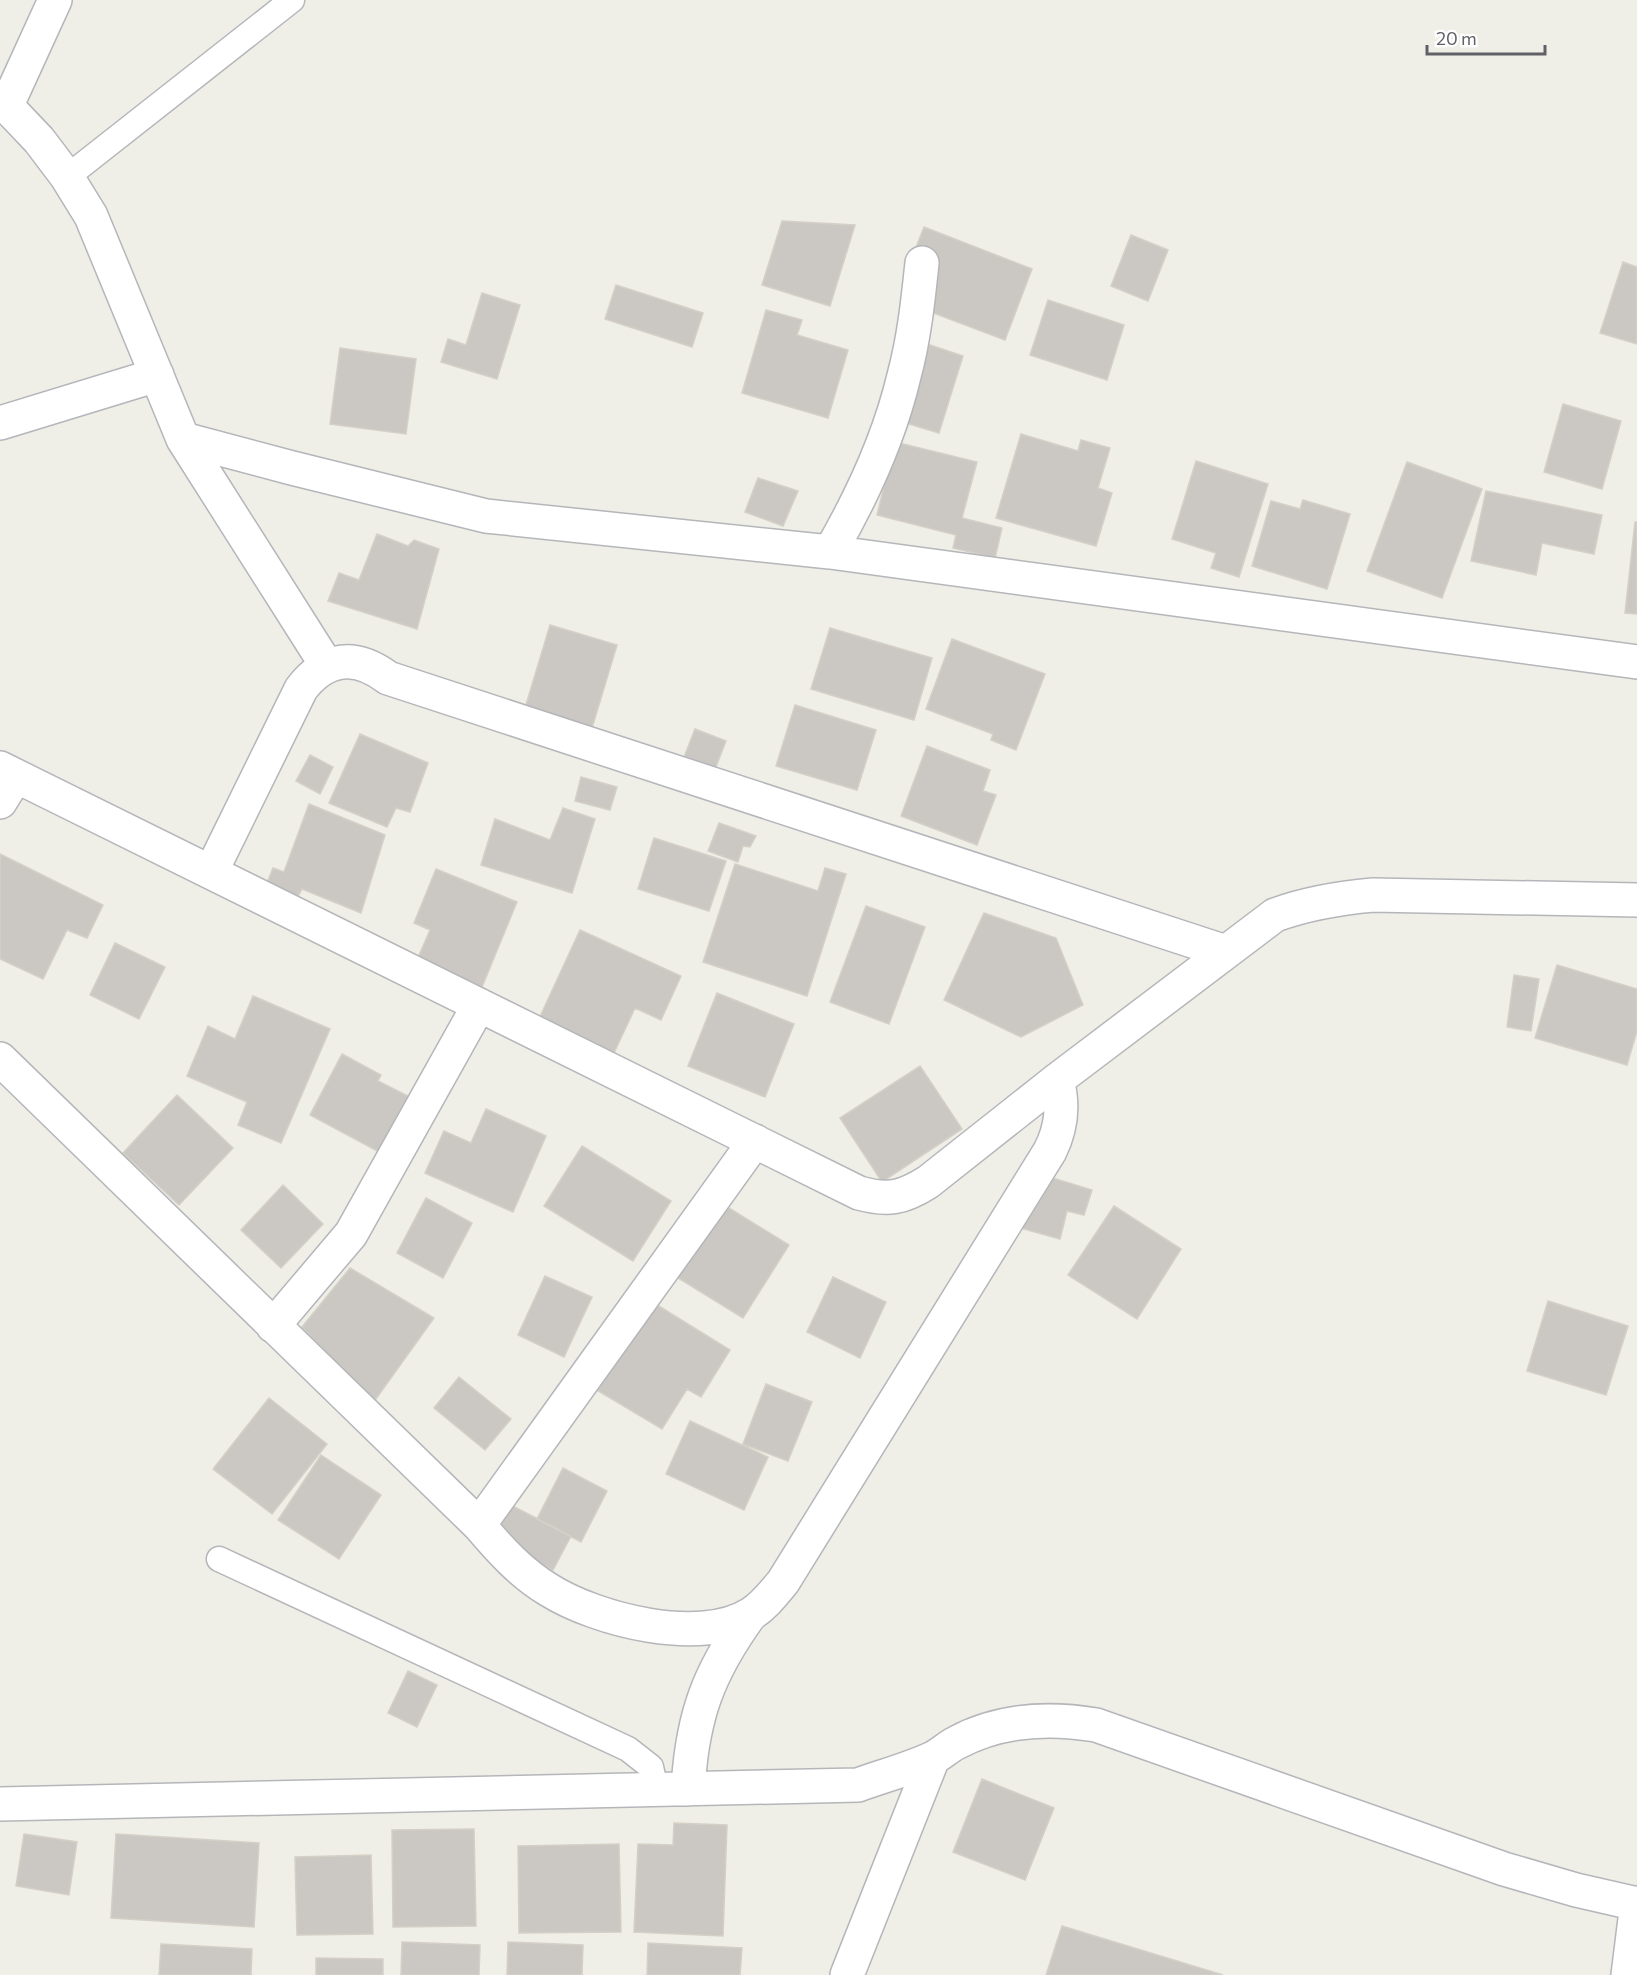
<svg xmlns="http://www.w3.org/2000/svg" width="1637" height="1975" viewBox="0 0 1637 1975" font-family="Commissioner,sans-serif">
<rect width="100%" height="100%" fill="#efeee7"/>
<path fill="#cbc8c4" stroke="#d4d0c6" stroke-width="1.5" d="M 782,221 L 855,225 L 830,306 L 762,285 Z
M 924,227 L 1032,269 L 1005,340 L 923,309 L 939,265 L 913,255 Z
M 1131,235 L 1168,250 L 1148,301 L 1111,286 Z
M 1623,262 L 1637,267 L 1637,344 L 1600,333 Z
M 616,285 L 703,313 L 692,347 L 605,319 Z
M 482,293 L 520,305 L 497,379 L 441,362 L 448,339 L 466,345 Z
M 1048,300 L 1124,325 L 1107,380 L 1030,355 Z
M 766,310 L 802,320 L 797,335 L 848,350 L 828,418 L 742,393 Z
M 921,342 L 963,356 L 939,433 L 896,420 Z
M 340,348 L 416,359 L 406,434 L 330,424 Z
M 1563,404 L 1621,421 L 1602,489 L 1544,472 Z
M 1021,434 L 1078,451 L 1081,440 L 1110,448 L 1098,488 L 1112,493 L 1096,546 L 996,518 Z
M 895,442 L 977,462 L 962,518 L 1002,528 L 995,558 L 953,548 L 956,535 L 877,515 Z
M 1196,461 L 1268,484 L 1239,577 L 1211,568 L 1216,553 L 1172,539 Z
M 1407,462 L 1482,489 L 1442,598 L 1367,571 Z
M 758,478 L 798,491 L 783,526 L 745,512 Z
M 1486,491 L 1602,515 L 1594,554 L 1542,543 L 1536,575 L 1471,561 Z
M 1303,500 L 1350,514 L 1327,589 L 1252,566 L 1271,501 L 1300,509 Z
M 1635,522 L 1637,522 L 1637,614 L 1625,613 Z
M 377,534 L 408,546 L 414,540 L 439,549 L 417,629 L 328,601 L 339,573 L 359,580 Z
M 550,625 L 617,645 L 592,728 L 525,708 Z
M 830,628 L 932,658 L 914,720 L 811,689 Z
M 952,639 L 1045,674 L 1016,750 L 991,740 L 993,734 L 926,709 Z
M 795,705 L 876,730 L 857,790 L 776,766 Z
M 695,729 L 726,741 L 712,777 L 681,765 Z
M 360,734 L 428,763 L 410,812 L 396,808 L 387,827 L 329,803 Z
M 927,746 L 990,770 L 983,791 L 996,795 L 977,845 L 901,816 Z
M 310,755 L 333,767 L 320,794 L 296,781 Z
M 581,777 L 617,787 L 610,810 L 575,801 Z
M 309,804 L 385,835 L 361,913 L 302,889 L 293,906 L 265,888 L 273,868 L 284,872 Z
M 563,808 L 595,819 L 572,893 L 481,865 L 495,819 L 550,840 Z
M 719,823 L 756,836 L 750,847 L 743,846 L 738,862 L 708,851 Z
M 654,838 L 726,861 L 709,911 L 638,889 Z
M 0,854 L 103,905 L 87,938 L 67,930 L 43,979 L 0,959 Z
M 735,864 L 818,891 L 825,868 L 846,874 L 807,996 L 703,962 Z
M 436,869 L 517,902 L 482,987 L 417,960 L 430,930 L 414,923 Z
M 866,906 L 925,927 L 889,1024 L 830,1002 Z
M 984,913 L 1056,938 L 1083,1005 L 1021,1037 L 944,1000 Z
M 580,930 L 681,976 L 661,1020 L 635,1008 L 613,1055 L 538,1021 Z
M 115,943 L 165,967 L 139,1019 L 90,995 Z
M 1557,965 L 1637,989 L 1637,1031 L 1627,1065 L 1535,1038 Z
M 1514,975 L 1539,979 L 1531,1031 L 1507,1027 Z
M 717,993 L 794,1024 L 765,1097 L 688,1066 Z
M 253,996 L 330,1029 L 281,1143 L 238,1125 L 247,1102 L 187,1076 L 208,1026 L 235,1039 Z
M 342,1054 L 381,1075 L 378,1081 L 410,1097 L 381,1153 L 310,1115 Z
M 920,1066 L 962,1129 L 882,1182 L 840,1118 Z
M 177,1095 L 233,1148 L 179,1205 L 123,1153 Z
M 486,1109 L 546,1136 L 513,1212 L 425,1173 L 444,1131 L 471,1143 Z
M 582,1146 L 671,1201 L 633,1261 L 544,1206 Z
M 1046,1176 L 1092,1190 L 1084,1215 L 1067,1211 L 1060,1239 L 1017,1227 Z
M 283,1185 L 323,1224 L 281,1268 L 241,1230 Z
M 426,1198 L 472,1223 L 443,1278 L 397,1253 Z
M 716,1200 L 789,1245 L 743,1318 L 670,1273 Z
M 1114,1206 L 1181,1249 L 1137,1319 L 1068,1275 Z
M 350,1268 L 434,1318 L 373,1403 L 302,1327 Z
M 545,1276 L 592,1297 L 564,1357 L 518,1335 Z
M 833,1277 L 886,1302 L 860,1358 L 807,1332 Z
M 649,1300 L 730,1350 L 701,1397 L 687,1389 L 662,1429 L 595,1389 Z
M 1548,1301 L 1628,1326 L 1606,1395 L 1527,1371 Z
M 459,1377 L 511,1419 L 485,1450 L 434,1408 Z
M 766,1384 L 812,1402 L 788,1461 L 743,1444 Z
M 269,1398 L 327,1444 L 272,1514 L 213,1469 Z
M 690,1421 L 768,1457 L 744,1510 L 666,1474 Z
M 321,1455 L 381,1495 L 339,1559 L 278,1520 Z
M 563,1468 L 607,1491 L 581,1542 L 537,1519 Z
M 507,1503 L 571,1536 L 553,1570 L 489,1538 Z
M 408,1671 L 437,1685 L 417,1727 L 388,1713 Z
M 982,1779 L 1054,1808 L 1025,1880 L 953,1852 Z
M 674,1823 L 727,1825 L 723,1936 L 634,1932 L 638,1844 L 673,1845 Z
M 474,1829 L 476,1926 L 393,1927 L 392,1830 Z
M 24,1834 L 77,1842 L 69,1895 L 16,1886 Z
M 116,1834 L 259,1843 L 254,1927 L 111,1918 Z
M 619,1844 L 621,1932 L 519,1933 L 518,1846 Z
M 371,1855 L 373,1934 L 297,1935 L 295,1857 Z
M 1062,1926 L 1223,1975 L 1046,1975 Z
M 402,1942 L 480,1945 L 479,1975 L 401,1975 Z
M 508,1942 L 583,1945 L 582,1975 L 507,1975 Z
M 648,1943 L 742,1948 L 740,1975 L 647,1975 Z
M 161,1944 L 252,1949 L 251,1975 L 159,1975 Z
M 316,1958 L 383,1959 L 383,1975 L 316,1975 Z"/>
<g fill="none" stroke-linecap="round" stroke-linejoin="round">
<defs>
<path id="service" d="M 67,177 L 292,0
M 219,1559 L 628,1749 L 651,1767 L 656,1790"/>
<path id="minor" d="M 0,99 L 39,140 L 67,177 L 91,216 L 183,439 L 327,666
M 7,105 L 55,0
M 0,423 L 157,375
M 183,439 L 292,468 L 486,516 L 830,552 L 1637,662
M 830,552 C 862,497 889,439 904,376 C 914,339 918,301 922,263
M 0,768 L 859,1193 C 888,1201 903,1198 928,1182 L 1057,1080 L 1275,915 C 1308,903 1339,898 1373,895 L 1637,900
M 0,802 L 16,776
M 211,872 L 301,689 C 326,656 356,654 388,678 L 1226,952
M 0,1059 L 479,1525 C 500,1550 521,1573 549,1590 C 597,1620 700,1646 751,1614 C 764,1606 773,1594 783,1582 L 1050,1151 C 1062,1127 1064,1105 1057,1080
M 273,1326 L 351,1234 L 479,1005
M 479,1525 L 755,1141
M 688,1789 C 692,1717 708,1673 750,1615
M 0,1804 L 858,1785 C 883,1776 909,1769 933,1758 C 941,1754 948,1747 956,1743 C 1000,1719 1048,1717 1096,1725 L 1504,1869 L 1576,1890 L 1637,1904
M 847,1975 L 933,1758
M 1628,1975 L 1637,1903"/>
</defs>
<use href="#service" stroke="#b4b6ba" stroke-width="27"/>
<use href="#minor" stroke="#b4b6ba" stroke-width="36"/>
<use href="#service" stroke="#fff" stroke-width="24"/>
<use href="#minor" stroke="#fff" stroke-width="33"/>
</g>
<path d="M1427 45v9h118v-9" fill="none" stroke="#5f6166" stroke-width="3"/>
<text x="1436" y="45" font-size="18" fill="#5f6166" stroke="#ffffff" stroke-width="4.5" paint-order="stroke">20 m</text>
</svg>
